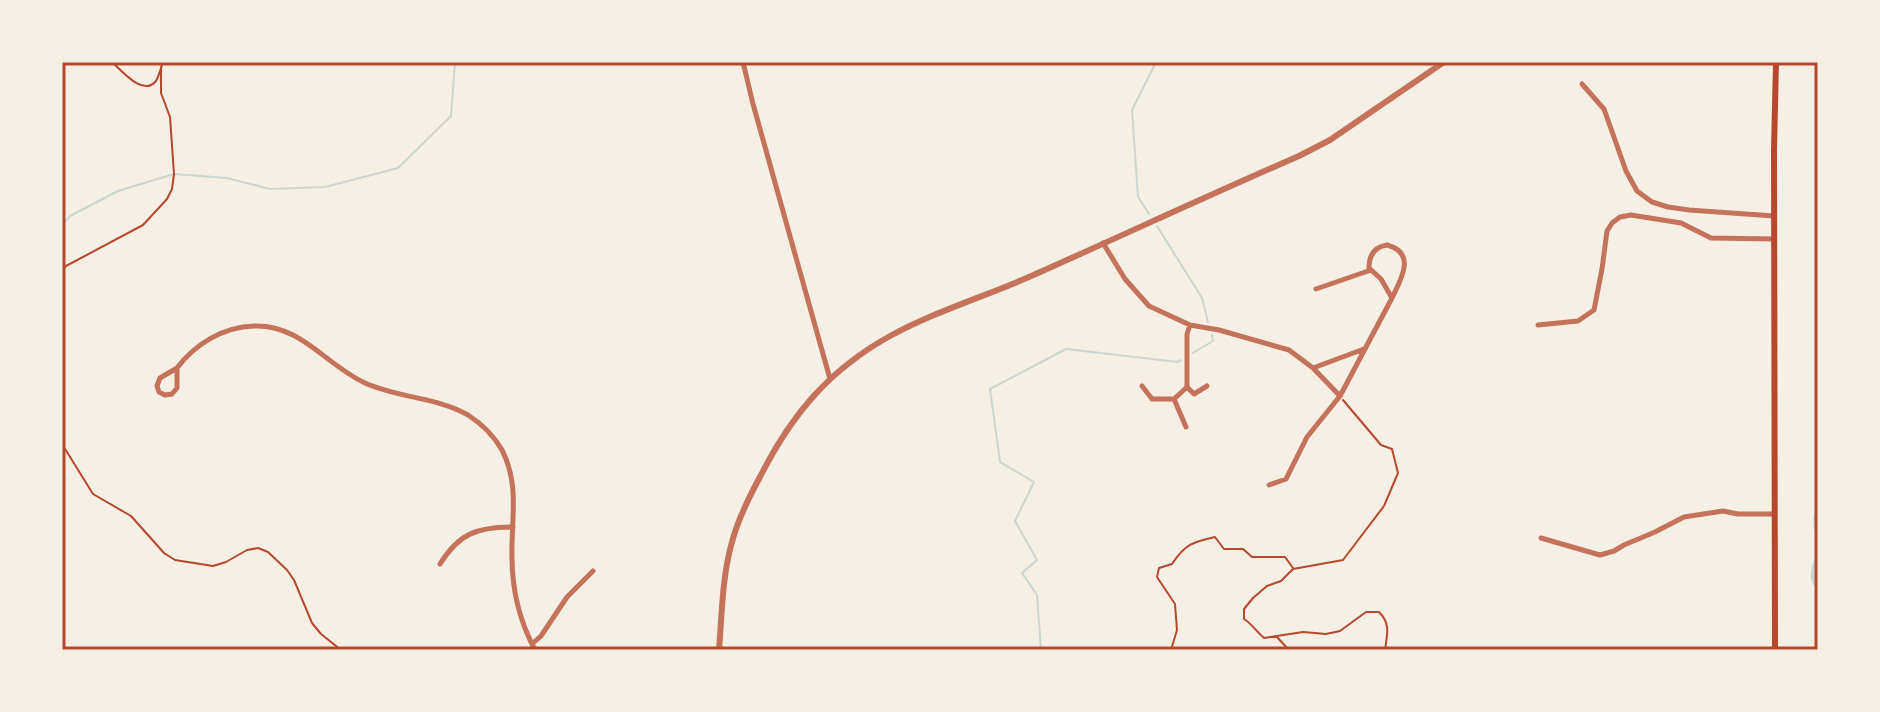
<svg xmlns="http://www.w3.org/2000/svg" width="1880" height="712" viewBox="0 0 1880 712" font-family="'DM Sans',sans-serif">
<rect width="100%" height="100%" fill="#f6efe4"/>
<path fill="#c9d6d2" d="M 1818,502 L 1818,586 L 1814,586 C 1805,571 1817,563 1816,548 C 1816,529 1809,521 1818,502 Z"/>
<g fill="none" stroke-linecap="round" stroke-linejoin="round">
<path stroke="#c9d6d2" stroke-width="2" d="M 1149,214 L 1138,197 L 1132,110 L 1156,62
M 62,226 L 70,216 L 118,191 L 174,174 L 227,178 L 270,189 L 325,187 L 398,168 L 451,116 L 455,62
M 1157,226 L 1202,298 L 1208,322
M 1193,353 L 1213,341 L 1212,335
M 1041,650 L 1037,595 L 1022,573 L 1037,560 L 1015,521 L 1034,482 L 1000,462 L 990,389 L 1066,349 L 1178,362 L 1181,360"/>
<path stroke="#b5482f" stroke-width="2" d="M 112,62 C 122,71 143,97 156,81 C 159,76 161,68 163,62
M 62,271 L 66,266 L 143,225 L 167,199 L 172,189 L 174,174 L 170,117 L 161,93 L 161,67
M 1343,400 L 1381,445 L 1392,449 L 1398,473 L 1384,506 L 1343,560 L 1293,569 L 1281,581 L 1267,586 L 1253,598 L 1244,609 L 1244,619 C 1252,624 1256,631 1264,638 L 1303,632 L 1326,634 L 1340,631 L 1366,612 L 1379,612 C 1391,624 1387,634 1385,650
M 62,444 L 93,494 L 131,516 L 164,553 L 175,560 L 213,566 L 226,562 L 247,550 L 258,548 L 268,552 L 287,570 L 294,580 L 312,623 L 321,634 L 341,650
M 1276,636 L 1289,650
M 1171,650 L 1177,630 L 1175,604 L 1157,577 L 1159,568 L 1172,564 C 1185,544 1193,542 1215,537 L 1224,549 L 1243,549 L 1252,557 L 1285,557 L 1293,568"/>
<path stroke="#c5725c" stroke-width="5" d="M 743,62 L 753,104 L 830,379
M 1582,84 L 1604,109 L 1626,171 L 1637,191 L 1652,202 L 1668,207 L 1689,210 L 1774,216
M 1103,243 L 1125,279 L 1149,306 L 1190,325 L 1219,330 L 1289,350 L 1313,368 L 1340,396
M 1316,289 L 1371,270
M 1538,325 L 1578,321 L 1594,310 L 1602,269 L 1607,231 L 1612,223 L 1620,217 L 1631,215 L 1681,223 L 1711,238 L 1774,239
M 177,368 C 195,344 223,327 254,326 C 300,324 326,365 365,383 C 398,398 437,397 468,415 C 482,424 494,436 502,450 C 520,485 511,519 512,557 C 512,589 520,622 535,650
M 177,368 L 177,388 L 172,394 L 165,395 L 159,392 L 157,386 L 160,378 Z
M 1313,368 L 1364,349
M 1142,386 L 1152,399 L 1174,399 L 1187,387 L 1187,334 L 1190,325
M 1187,387 L 1194,394 L 1207,386
M 1174,399 L 1186,427
M 1269,485 L 1286,479 L 1307,437 L 1340,396 L 1392,298 L 1381,279 L 1369,268 C 1369,255 1374,247 1387,245 C 1417,253 1401,279 1392,298
M 1541,538 L 1600,555 L 1614,551 L 1624,545 L 1655,532 L 1684,517 L 1723,511 L 1738,514 L 1774,514
M 440,564 C 459,533 478,527 513,527
M 532,644 L 541,636 L 567,597 L 593,571"/>
<path stroke="#c5725c" stroke-width="6" d="M 719,650 C 722,614 722,577 732,542 C 738,519 749,497 761,475 C 792,414 829,370 890,336 C 934,312 983,297 1029,277 C 1119,237 1209,195 1299,156 L 1330,140 L 1444,62"/>
<path stroke="#b5482f" stroke-width="6" d="M 1775,650 L 1774,150 L 1776,62"/>
</g>
<rect width="1880" height="712" fill="none" stroke="#f6efe4" stroke-width="128"/>
<rect x="64" y="64" width="1752" height="584" fill="none" stroke="#b5482f" stroke-width="3"/>
</svg>
